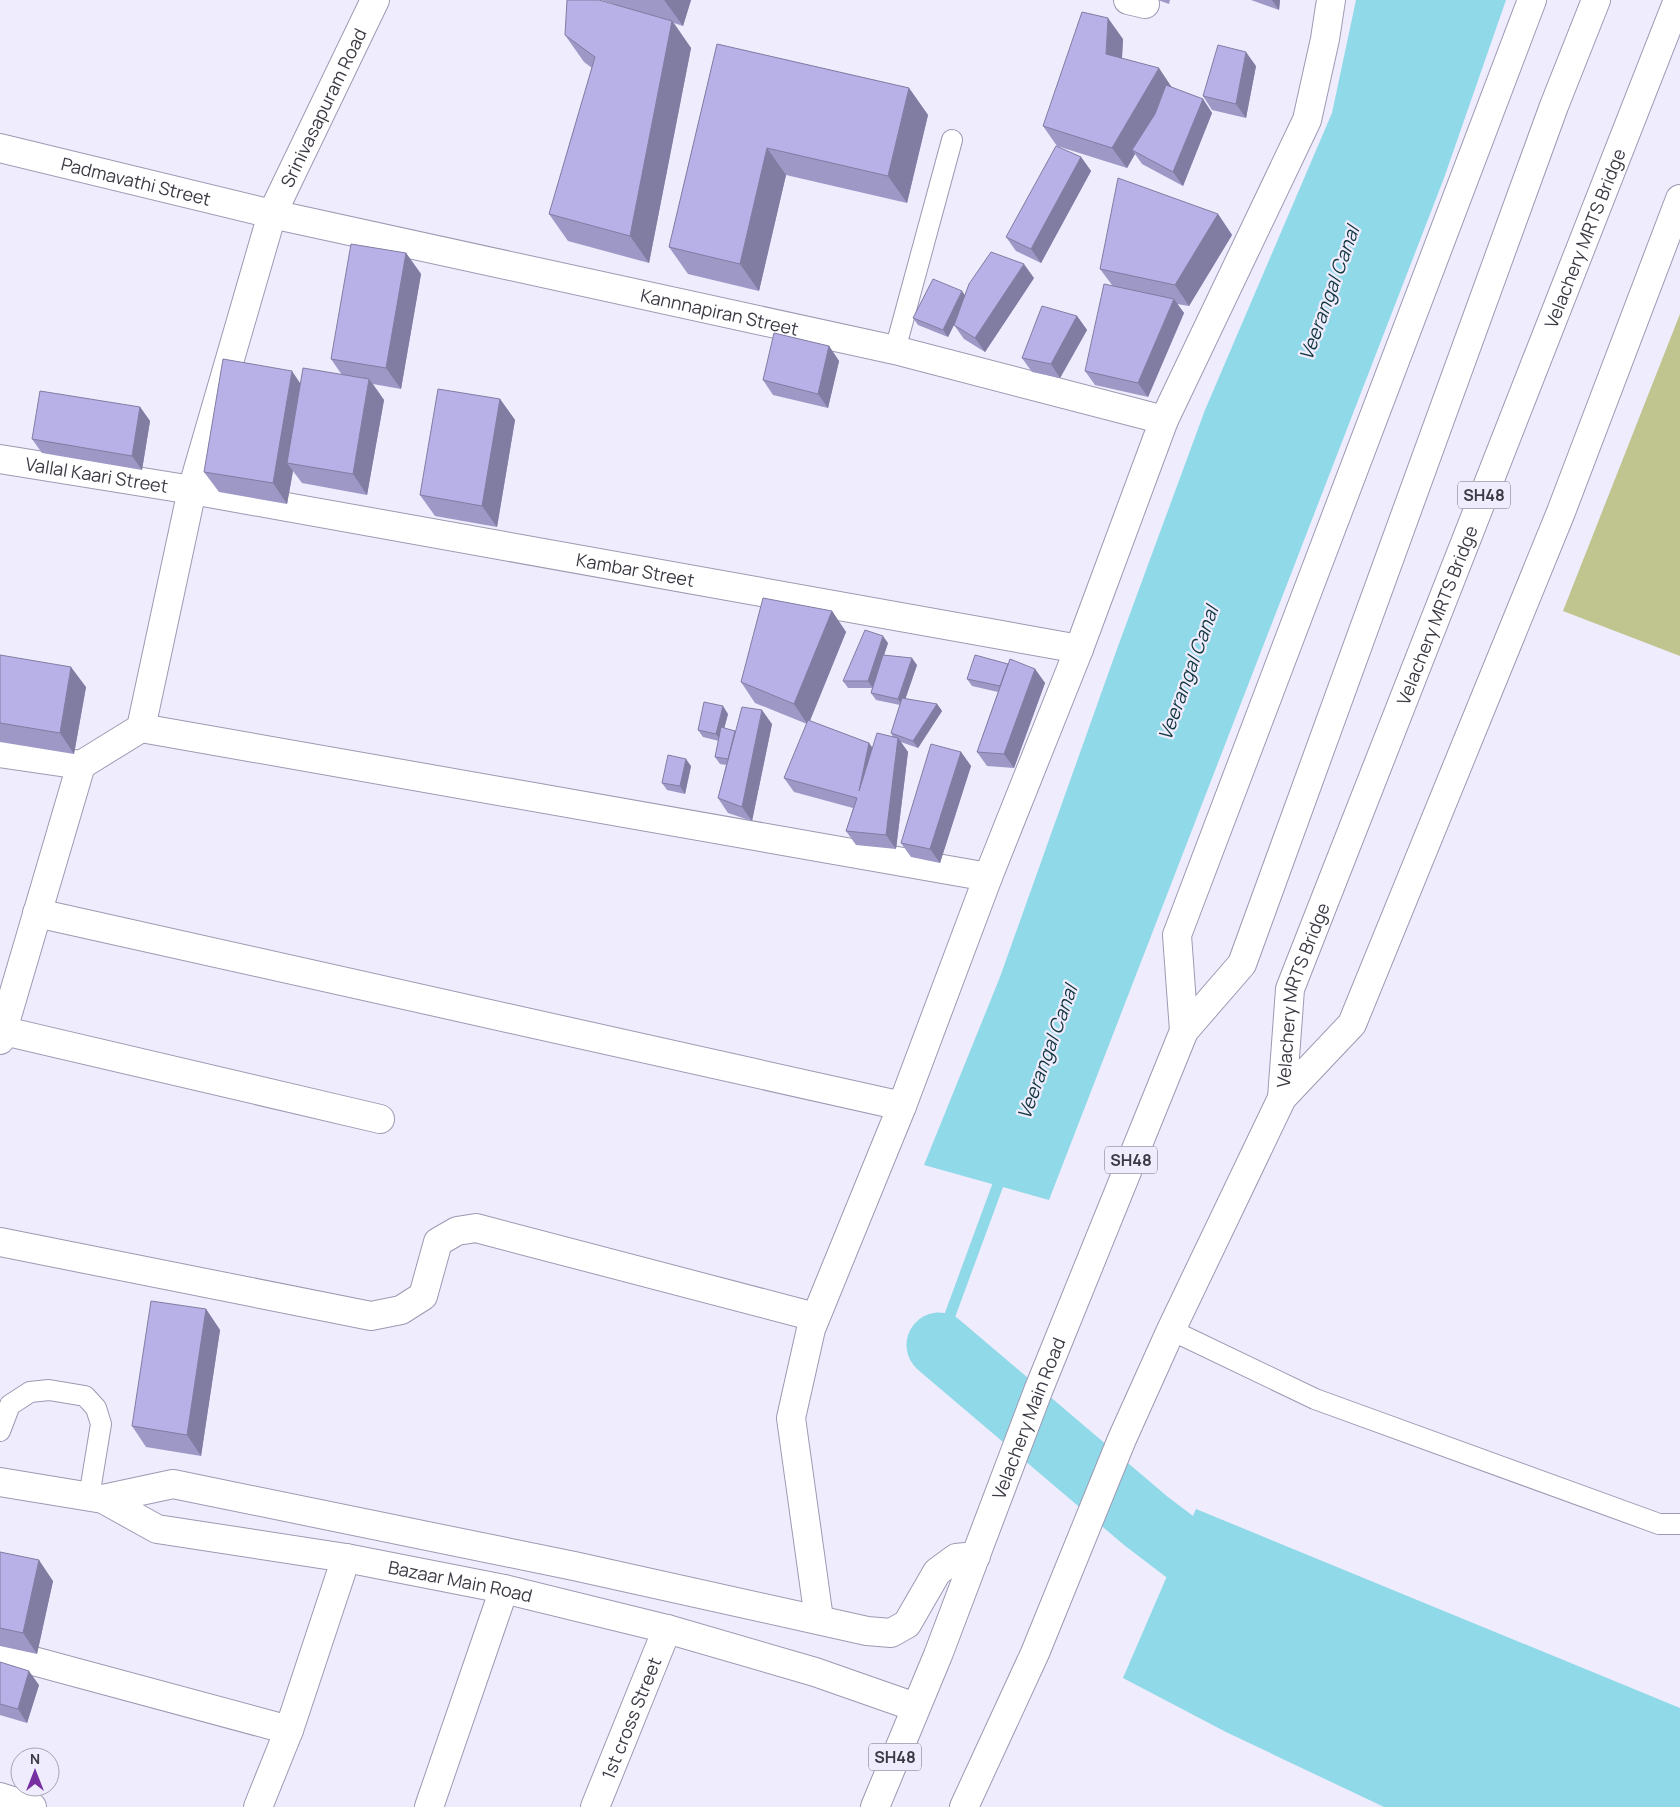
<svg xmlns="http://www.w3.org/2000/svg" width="1680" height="1807" viewBox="0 0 1680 1807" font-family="Manrope,sans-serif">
<rect width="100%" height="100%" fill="#eeecfd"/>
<path fill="#c0c48e" d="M 1680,314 L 1680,656 L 1563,611 Z"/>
<path fill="#8fd9e9" d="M 1356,0 L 1506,0 L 1444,178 L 1049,1200 L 924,1165 L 1000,977 L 1117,649 L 1205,410 L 1332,113 Z
M 1196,1509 L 1680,1708 L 1680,1807 L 1384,1807 L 1226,1732 L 1123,1678 Z"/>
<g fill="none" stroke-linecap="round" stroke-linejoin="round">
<path stroke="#8fd9e9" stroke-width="11" d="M 939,1345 L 1003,1171"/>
<path stroke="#8fd9e9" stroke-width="65" d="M 939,1345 L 1146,1521 L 1251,1601"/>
<defs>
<path id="lane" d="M 895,350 L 952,140
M 1171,1330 L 1315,1399 L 1659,1524 L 1680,1524
M 0,1431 L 10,1405 L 30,1392 L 49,1390 L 85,1396 L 96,1408 L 101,1424 L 89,1497"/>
<g id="street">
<path d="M 1128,0 L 1145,4"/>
<path id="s1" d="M 0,148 L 272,214 L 895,350 L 1164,420"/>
<path id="s2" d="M 0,459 L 192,490 L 1079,649"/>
<path d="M 141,728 L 988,877"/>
<path d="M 0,753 L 81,765"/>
<path d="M 37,913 L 902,1106"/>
<path d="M 0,1030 L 380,1119"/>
<path id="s3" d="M 0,1040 L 81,765 L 141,728 L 192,490 L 272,214 L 375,0"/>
<path d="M 0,1242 L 371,1316 L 401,1310 L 423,1296 L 438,1242 L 457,1231 L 476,1228 L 815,1317"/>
<path d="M 819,1619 L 791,1418 L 811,1329 L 902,1106 L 988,877 L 1079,649 L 1164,420 L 1307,120 L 1325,39 L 1331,0"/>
<path d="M 0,1652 L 289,1730 L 258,1807"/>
<path d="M 289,1730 L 346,1558"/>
<path d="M 0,1797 L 32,1807"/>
<path d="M 429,1807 L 504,1589"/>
<path id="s4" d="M 595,1807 L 667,1629"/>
</g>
<g id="secondary">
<path id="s5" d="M 0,1482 L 103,1499 L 157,1529 L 346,1558 L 504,1589 L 667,1629 L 815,1672 L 915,1707"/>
<path d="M 103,1499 L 173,1484 L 574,1566 L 867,1631 L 891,1633 L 907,1624 L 937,1572 L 956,1558 L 976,1556"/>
</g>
<g id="primary">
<path d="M 1184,1031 L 1177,935 L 1532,0"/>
<path id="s6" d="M 1282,1098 L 1290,989 L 1678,0"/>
<path id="s7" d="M 875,1807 L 938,1655 L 1038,1391 L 1184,1031 L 1242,964 L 1554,106 L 1596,0"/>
<path d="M 964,1807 L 1035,1653 L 1122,1439 L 1171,1330 L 1282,1098 L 1352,1024 L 1561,512 L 1680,199"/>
</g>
</defs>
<use href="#lane" stroke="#9c9ab3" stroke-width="22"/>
<use href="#street" stroke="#9c9ab3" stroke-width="30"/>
<use href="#secondary" stroke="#9c9ab3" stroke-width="30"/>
<use href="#primary" stroke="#9c9ab3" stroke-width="30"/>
<use href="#lane" stroke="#fff" stroke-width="20"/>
<use href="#street" stroke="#fff" stroke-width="28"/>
<use href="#secondary" stroke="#fff" stroke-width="28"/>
<use href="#primary" stroke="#fff" stroke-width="28"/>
</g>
<path fill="#9e98c7" d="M 601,0 L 691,0 L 683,26 L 674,23 L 691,48 L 649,263 L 568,241 L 549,214 L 592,68 L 584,62 L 565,35 L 614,4 Z
M 1158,0 L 1170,0 L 1169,4 Z
M 1251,0 L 1280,0 L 1279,10 Z
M 1123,39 L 1122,58 L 1173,88 L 1203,99 L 1212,113 L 1183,186 L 1142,164 L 1135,154 L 1127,168 L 1057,146 L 1043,126 Z
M 717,44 L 909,88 L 928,115 L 907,203 L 786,175 L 759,291 L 688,274 L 669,247 Z
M 1256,66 L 1246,118 L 1212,110 L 1203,96 Z
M 1081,157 L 1091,171 L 1041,263 L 1016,251 L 1006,237 Z
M 1218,214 L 1232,235 L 1189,306 L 1177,304 L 1184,313 L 1148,397 L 1095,385 L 1085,371 L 1112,285 L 1100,269 Z
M 406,253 L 421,274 L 401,389 L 373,384 L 384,400 L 367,495 L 302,483 L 293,471 L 287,504 L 219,492 L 204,472 L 300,384 L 342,375 L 331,359 Z
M 1034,278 L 985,352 L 964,339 L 954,325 L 948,337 L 918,325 L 913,318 L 965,295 Z
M 1077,316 L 1087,330 L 1060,378 L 1032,372 L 1022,358 Z
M 829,346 L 839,361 L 828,408 L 773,395 L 763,380 Z
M 500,399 L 515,420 L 497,527 L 435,516 L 420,495 Z
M 140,407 L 150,421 L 142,470 L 42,453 L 32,439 Z
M 832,611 L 846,632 L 810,721 L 869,743 L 873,749 L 893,737 L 891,733 L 900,705 L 876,700 L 871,693 L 872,688 L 848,688 L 843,681 L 888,643 L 884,655 L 917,665 L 905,699 L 937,704 L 942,711 L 918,748 L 901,742 L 908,752 L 896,849 L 856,845 L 846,831 L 853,808 L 794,792 L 784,778 L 807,724 L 755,703 L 741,682 Z
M 0,655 L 86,687 L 74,754 L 0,742 Z
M 1008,664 L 1035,669 L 1045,683 L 1014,768 L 987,766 L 977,752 L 998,692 L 972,686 L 967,679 Z
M 728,714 L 724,728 L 735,731 L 772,724 L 752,821 L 728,813 L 718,798 L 726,765 L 720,764 L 715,757 L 719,741 L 703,737 L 698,730 Z
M 961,752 L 971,766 L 940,863 L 911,857 L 901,843 Z
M 691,766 L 685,794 L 667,790 L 662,783 Z
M 206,1309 L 220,1330 L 201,1456 L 146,1447 L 132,1426 Z
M 0,1552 L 53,1581 L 37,1654 L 0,1646 Z
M 0,1662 L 39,1685 L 27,1723 L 0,1715 Z"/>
<path fill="#817ca2" d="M 664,0 L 691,0 L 683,26 Z
M 1272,0 L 1280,0 L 1279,10 Z
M 1108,18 L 1123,39 L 1121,75 L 1106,54 Z
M 672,21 L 691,48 L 649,263 L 630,236 Z
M 1246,52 L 1256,66 L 1246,118 L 1236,104 Z
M 1159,68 L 1173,89 L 1132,150 L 1135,154 L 1127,168 L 1112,148 Z
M 909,88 L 928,115 L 907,203 L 888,176 Z
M 1203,99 L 1212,113 L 1183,186 L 1173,172 Z
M 767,148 L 786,175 L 759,291 L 740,264 Z
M 1081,157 L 1091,171 L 1041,263 L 1031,249 Z
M 1218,214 L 1232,235 L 1189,306 L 1175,285 Z
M 406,253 L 421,274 L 401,389 L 386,368 Z
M 1024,264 L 1034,278 L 985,352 L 975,338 Z
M 962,291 L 967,298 L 948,337 L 943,330 Z
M 1174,299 L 1184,313 L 1148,397 L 1138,383 Z
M 1077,316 L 1087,330 L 1060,378 L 1051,364 Z
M 829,346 L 839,361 L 828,408 L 818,394 Z
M 292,371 L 306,392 L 287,463 L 293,471 L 287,504 L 273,483 Z
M 369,379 L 384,400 L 367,495 L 353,474 Z
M 500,399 L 515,420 L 497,527 L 482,506 Z
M 140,407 L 150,421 L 142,470 L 132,456 Z
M 832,611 L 846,632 L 808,725 L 794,704 Z
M 883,636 L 888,643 L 873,688 L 868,681 Z
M 912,658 L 917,665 L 903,706 L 898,699 Z
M 71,667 L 86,687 L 74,754 L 60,733 Z
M 1035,669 L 1045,683 L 1014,768 L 1004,754 Z
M 937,704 L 942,711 L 918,748 L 913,741 Z
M 723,706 L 728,714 L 721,741 L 716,734 Z
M 762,710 L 772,724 L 752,821 L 742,807 Z
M 898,738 L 908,752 L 896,849 L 886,835 Z
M 869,743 L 879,757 L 859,791 Z
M 961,752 L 971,766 L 940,863 L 930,849 Z
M 686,759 L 691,766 L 685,794 L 680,786 Z
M 206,1309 L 220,1330 L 201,1456 L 187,1435 Z
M 39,1560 L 53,1581 L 37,1654 L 23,1633 Z
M 29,1671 L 39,1685 L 27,1723 L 18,1709 Z"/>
<path fill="#b8b1e7" stroke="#817ca2" d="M 567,0 L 599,0 L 672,21 L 630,236 L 549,214 L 595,57 L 565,35 Z
M 1082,12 L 1108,18 L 1106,54 L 1159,68 L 1112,148 L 1043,126 Z
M 717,44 L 909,88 L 888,176 L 767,148 L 740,264 L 669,247 Z
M 1218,45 L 1246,52 L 1236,104 L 1203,96 Z
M 1166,85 L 1203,99 L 1173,172 L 1132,150 L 1155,114 Z
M 1056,146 L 1081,157 L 1031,249 L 1006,237 Z
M 1118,178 L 1218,214 L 1175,285 L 1100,269 Z
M 351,244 L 406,253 L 386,368 L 331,359 Z
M 991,252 L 1024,264 L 975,338 L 954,325 L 969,284 Z
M 933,279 L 962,291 L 943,330 L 913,318 Z
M 1104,284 L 1174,299 L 1138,383 L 1085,371 Z
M 1042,306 L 1077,316 L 1051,364 L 1022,358 Z
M 774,333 L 829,346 L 818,394 L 763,380 Z
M 223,359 L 292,371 L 273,483 L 204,472 Z
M 303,368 L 369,379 L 353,474 L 287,463 Z
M 438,389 L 500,399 L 482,506 L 420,495 Z
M 40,391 L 140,407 L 132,456 L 32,439 Z
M 763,598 L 832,611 L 794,704 L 741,682 Z
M 865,630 L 883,636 L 868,681 L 843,681 Z
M 0,655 L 71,667 L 60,733 L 0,723 Z
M 883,655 L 912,658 L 898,699 L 871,693 Z
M 975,655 L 1008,664 L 1000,686 L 967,679 Z
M 1010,659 L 1035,669 L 1004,754 L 977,752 Z
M 902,698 L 937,704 L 913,741 L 891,733 Z
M 704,702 L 723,706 L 716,734 L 698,730 Z
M 742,707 L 762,710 L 742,807 L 718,798 Z
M 808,720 L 869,743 L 859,791 L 877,733 L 898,738 L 886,835 L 846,831 L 857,798 L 784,778 Z
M 721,727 L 735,731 L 728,759 L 715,757 Z
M 931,744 L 961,752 L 930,849 L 901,843 Z
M 668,755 L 686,759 L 680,786 L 662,783 Z
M 151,1301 L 206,1309 L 187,1435 L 132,1426 Z
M 0,1552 L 39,1560 L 23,1633 L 0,1628 Z
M 0,1662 L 29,1671 L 18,1709 L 0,1704 Z"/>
<g text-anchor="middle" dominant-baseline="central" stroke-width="4.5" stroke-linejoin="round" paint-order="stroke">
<g fill="#eeecfd" stroke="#71707c" stroke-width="1">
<rect x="1458" y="481.5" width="52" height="27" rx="4"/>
<rect x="1105" y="1146.5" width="52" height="27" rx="4"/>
<rect x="869" y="1743.5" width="52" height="27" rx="4"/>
</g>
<g font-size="16" font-weight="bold" fill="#3c3b45">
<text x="1484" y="495">SH48</text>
<text x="1131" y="1160">SH48</text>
<text x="895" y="1757">SH48</text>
</g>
<g font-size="18" fill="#3c3b45" stroke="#eeecfd">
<text stroke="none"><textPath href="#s3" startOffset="1006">Srinivasapuram Road</textPath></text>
<text stroke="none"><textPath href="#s1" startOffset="140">Padmavathi Street</textPath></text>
<text stroke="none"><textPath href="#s6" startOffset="916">Velachery MRTS Bridge</textPath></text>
<text stroke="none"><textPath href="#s1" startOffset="738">Kannnapiran Street</textPath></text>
<text stroke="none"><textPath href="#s2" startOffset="98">Vallal Kaari Street</textPath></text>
<text stroke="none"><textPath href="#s2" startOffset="645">Kambar Street</textPath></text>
<text stroke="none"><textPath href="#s6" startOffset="511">Velachery MRTS Bridge</textPath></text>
<text stroke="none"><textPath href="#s6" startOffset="106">Velachery MRTS Bridge</textPath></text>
<text stroke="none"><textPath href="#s7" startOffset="418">Velachery Main Road</textPath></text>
<text stroke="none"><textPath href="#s5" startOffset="474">Bazaar Main Road</textPath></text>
<text stroke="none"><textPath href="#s4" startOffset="96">1st cross Street</textPath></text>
</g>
<g font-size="19" font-style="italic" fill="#12363d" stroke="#eeecfd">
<text transform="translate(1329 293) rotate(-70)">Veerangal Canal</text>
<text transform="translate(1188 673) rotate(-70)">Veerangal Canal</text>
<text transform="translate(1047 1052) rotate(-70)">Veerangal Canal</text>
</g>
</g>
<g transform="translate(35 1772)"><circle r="24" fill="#eeecfd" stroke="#a7a5b3"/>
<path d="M0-4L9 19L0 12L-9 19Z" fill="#762ea1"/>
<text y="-8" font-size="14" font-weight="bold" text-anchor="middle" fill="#3c3b45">N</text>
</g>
</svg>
